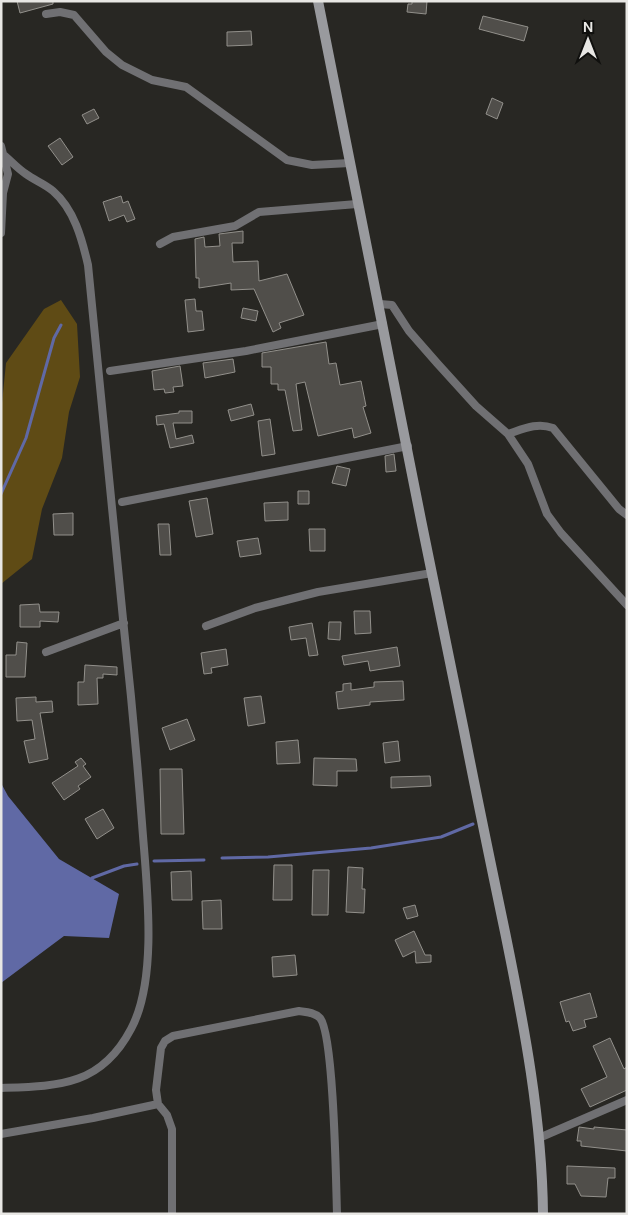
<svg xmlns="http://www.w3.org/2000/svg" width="628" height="1215" viewBox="0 0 628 1215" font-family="'DM Sans',sans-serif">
<rect width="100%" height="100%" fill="#282723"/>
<path fill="#5f4b15" d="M 61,300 L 77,324 L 80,377 L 69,412 L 62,458 L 42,509 L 32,559 L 1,584 L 1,413 L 6,363 L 44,309 Z"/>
<path fill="#6069a5" d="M 1,783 L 8,796 L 59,859 L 119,894 L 109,938 L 64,936 L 1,983 Z"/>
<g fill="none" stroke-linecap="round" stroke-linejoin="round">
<path stroke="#6069a5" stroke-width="3" d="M 1,494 L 26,438 L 54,338 L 61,325
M 222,858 L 268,857 L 371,848 L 441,837 L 473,824
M 154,861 L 204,860
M 92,878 L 124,866 L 137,864"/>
</g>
<path fill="#504e4a" stroke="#92908b" d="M 17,1 L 53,1 L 53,4 L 20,13 Z
M 412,1 L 427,1 L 426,14 L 407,12 L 408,4 L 412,4 Z
M 483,16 L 528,27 L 524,41 L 479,29 Z
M 251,31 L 252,45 L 227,46 L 227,32 Z
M 492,98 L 503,103 L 497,119 L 486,114 Z
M 94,109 L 99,118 L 87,124 L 82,115 Z
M 60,138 L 73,157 L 62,165 L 48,146 Z
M 121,196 L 123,203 L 128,201 L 135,219 L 127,222 L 124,215 L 109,221 L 103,202 Z
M 243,231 L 243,243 L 232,243 L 233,262 L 258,261 L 259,281 L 287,274 L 304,315 L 279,323 L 281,328 L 273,332 L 254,289 L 231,290 L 231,283 L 199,288 L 199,278 L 196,278 L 195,239 L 204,237 L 205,247 L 220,246 L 219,234 Z
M 195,299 L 196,311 L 202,311 L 204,330 L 188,332 L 185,300 Z
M 243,308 L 258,311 L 256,321 L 241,318 Z
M 326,342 L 329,364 L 336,363 L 340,385 L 361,381 L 366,406 L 363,407 L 371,433 L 354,438 L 352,428 L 318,436 L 305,382 L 296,384 L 302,430 L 293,431 L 285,390 L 278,390 L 278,384 L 271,384 L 271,367 L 262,367 L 262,353 Z
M 233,359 L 235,372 L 205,378 L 203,363 Z
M 180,366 L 183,386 L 173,387 L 174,392 L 165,393 L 164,389 L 154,390 L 152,371 Z
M 251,404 L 254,415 L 231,421 L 228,410 Z
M 179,411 L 192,411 L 192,423 L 173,423 L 176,439 L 192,435 L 194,443 L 170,448 L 164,424 L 157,425 L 156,416 L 179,413 Z
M 270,419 L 275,454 L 262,456 L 258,421 Z
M 394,454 L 396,471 L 386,472 L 385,456 Z
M 337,466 L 350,469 L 346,486 L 332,483 Z
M 298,491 L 309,491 L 309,504 L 298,504 Z
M 207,498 L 213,534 L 196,537 L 189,501 Z
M 288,502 L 288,520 L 265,521 L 264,503 Z
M 73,513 L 73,535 L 54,535 L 53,514 Z
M 158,524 L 169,524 L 171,555 L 160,555 Z
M 309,529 L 325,529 L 325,551 L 310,551 Z
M 258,538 L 261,554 L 240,557 L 237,541 Z
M 39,604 L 40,612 L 59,612 L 58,622 L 40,621 L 40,627 L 20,627 L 20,605 Z
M 354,611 L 370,611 L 371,633 L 355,634 Z
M 329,622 L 341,622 L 340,640 L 328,639 Z
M 312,623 L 318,655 L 309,656 L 306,638 L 291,640 L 289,627 Z
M 17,642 L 27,643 L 25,677 L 6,677 L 6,655 L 16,655 Z
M 397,647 L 400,666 L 370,671 L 368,661 L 344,665 L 342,656 Z
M 226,649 L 228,665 L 211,668 L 212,673 L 204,674 L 201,653 Z
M 85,665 L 117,667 L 117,675 L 103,674 L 103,678 L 97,678 L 98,704 L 78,705 L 78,682 L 84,682 Z
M 403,681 L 404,700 L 370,702 L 370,705 L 338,709 L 336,692 L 343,691 L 343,684 L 351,683 L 351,690 L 374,687 L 374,682 Z
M 261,696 L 265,723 L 248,726 L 244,698 Z
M 36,697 L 36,702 L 52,701 L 53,712 L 40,713 L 48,759 L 29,763 L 24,741 L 35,739 L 32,720 L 17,721 L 16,698 Z
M 187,719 L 195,740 L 170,750 L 162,728 Z
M 298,740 L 300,763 L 277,764 L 276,742 Z
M 398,741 L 400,761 L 385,763 L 383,743 Z
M 81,758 L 86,764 L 83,766 L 91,777 L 78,786 L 80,789 L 64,800 L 52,783 L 78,766 L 75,762 Z
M 314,758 L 356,759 L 357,771 L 337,771 L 337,786 L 313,785 Z
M 160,769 L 182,769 L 184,834 L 161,834 Z
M 430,776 L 431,786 L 391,788 L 391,777 Z
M 103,809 L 114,828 L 97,839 L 85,819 Z
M 274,865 L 292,865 L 292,900 L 273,900 Z
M 348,867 L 363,868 L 362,889 L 365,889 L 364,913 L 346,912 Z
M 313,870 L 329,870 L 328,915 L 312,915 Z
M 191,871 L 192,900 L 172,900 L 171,872 Z
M 221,900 L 222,929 L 203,929 L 202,901 Z
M 415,905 L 418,916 L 407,919 L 403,908 Z
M 414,931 L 425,955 L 431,955 L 431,962 L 416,963 L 415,951 L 403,957 L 395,940 Z
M 295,955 L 297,975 L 273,977 L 272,957 Z
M 590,993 L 597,1017 L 584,1020 L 586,1027 L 573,1031 L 569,1021 L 566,1022 L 560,1002 Z
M 610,1038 L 624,1069 L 627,1067 L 627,1090 L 590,1107 L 581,1089 L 607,1077 L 593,1046 Z
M 579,1127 L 594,1129 L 594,1127 L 627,1130 L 627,1151 L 581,1146 L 581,1141 L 577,1141 Z
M 567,1166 L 615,1168 L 615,1178 L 608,1178 L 606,1197 L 581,1196 L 575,1184 L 567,1184 Z"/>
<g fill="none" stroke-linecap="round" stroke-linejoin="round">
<path stroke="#707073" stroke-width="8" d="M 46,14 L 60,12 L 74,15 L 106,52 L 122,65 L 152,80 L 186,87 L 287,160 L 312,165 L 350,163
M 1,146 L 8,174 L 3,193 L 1,233
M 160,244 L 173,237 L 235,226 L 259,212 L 357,204
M 380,304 L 392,305 L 409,331 L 437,363 L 476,406 L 508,434 L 528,464 L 547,514 L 561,533 L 627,605
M 110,371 L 246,351 L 383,324
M 508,434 C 523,429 537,422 553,428 L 619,509 L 627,515
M 122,502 L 408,446
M 206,626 L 255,608 L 318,592 L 432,573
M 46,652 L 124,623
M 1,1088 C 59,1086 101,1086 131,1029 C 159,977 146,880 142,823 C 137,758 131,693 124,629 C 112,507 100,386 88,265 C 82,239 74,209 53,191 C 45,184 34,180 26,174 C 18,169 12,162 5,156
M 1,1134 L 93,1118 L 158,1104
M 539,1138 L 627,1100
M 172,1214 L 172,1129 L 167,1115 L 158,1104 L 156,1090 L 161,1048 L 165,1041 L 173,1036 L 299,1011 C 306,1012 314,1012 320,1018 C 334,1035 336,1183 337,1214"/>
<path stroke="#999a9e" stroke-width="10" d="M 318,1 C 366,245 414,488 464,731 C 477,798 491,865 505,932 C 524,1025 542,1118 543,1214"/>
</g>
<rect width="628" height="1215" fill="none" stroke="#e8e7e4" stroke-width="5"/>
<g transform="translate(588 40)" stroke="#10100e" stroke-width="4" paint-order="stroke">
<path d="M0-4L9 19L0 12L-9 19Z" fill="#e8e7e4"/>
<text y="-8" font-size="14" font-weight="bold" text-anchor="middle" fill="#e8e7e4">N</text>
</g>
</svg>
